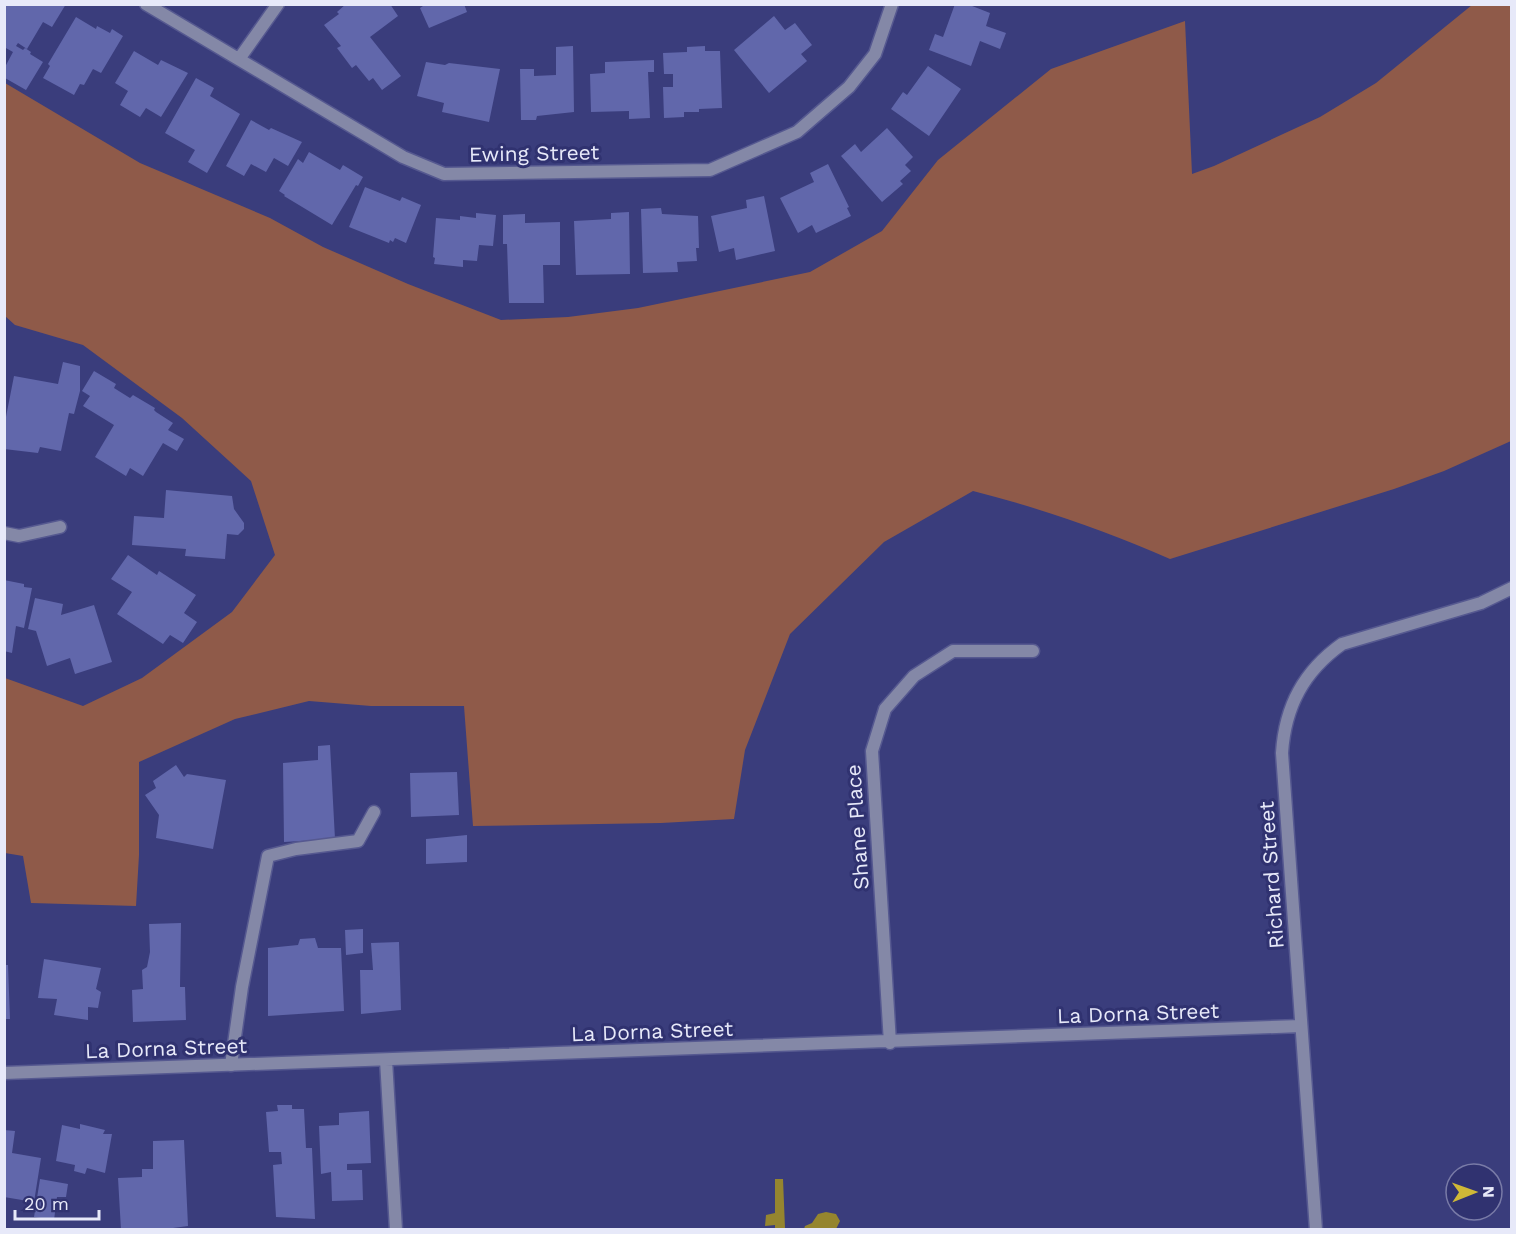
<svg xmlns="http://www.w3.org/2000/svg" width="1516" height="1234" viewBox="0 0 1516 1234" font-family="'Work Sans',sans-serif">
<rect width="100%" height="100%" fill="#3a3d7c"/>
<path fill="#8f5a49" d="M 1472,5 L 1511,5 L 1511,441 L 1444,471 L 1394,489 L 1170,559 C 1106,531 1040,508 973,491 L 884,542 L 790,634 L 745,750 L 734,819 L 661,823 L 473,826 L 464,706 L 371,706 L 309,701 L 235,719 L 139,762 L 139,855 L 136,906 L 31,903 L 23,856 L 5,853 L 5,678 L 83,706 L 142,678 L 232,612 L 275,555 L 251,481 L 182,418 L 83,345 L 15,325 L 5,316 L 5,83 L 140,163 L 270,218 L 323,247 L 408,284 L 501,320 L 568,317 L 638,308 L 810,272 L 882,231 L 938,160 L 1051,69 L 1185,21 L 1192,174 L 1214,166 L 1320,117 L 1376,83 Z"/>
<path fill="#95852f" d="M 775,1179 L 783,1179 L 785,1228 L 775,1229 L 775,1225 L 765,1226 L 766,1215 L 775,1213 Z
M 826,1212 L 836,1214 L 840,1221 L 836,1229 L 804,1229 L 805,1226 L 812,1223 L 818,1214 Z"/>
<path fill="#6167ab" d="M 4,4 L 66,4 L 52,27 L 43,22 L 27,49 L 18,43 L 16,46 L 23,50 L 25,48 L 31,52 L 30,54 L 43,62 L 26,90 L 5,78 L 5,67 L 13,52 L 4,47 Z
M 346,4 L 390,4 L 398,16 L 370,37 L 401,76 L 382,90 L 373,78 L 369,81 L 356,65 L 352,68 L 337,48 L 341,46 L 324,25 L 339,14 L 337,12 Z
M 426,4 L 464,4 L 467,12 L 429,28 L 420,8 Z
M 955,4 L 967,4 L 990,13 L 986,26 L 1006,33 L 1000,49 L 980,41 L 971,66 L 929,50 L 935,34 L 943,37 Z
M 774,16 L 785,30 L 795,23 L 812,45 L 801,54 L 807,61 L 769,93 L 734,50 Z
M 76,17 L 96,29 L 97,26 L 110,33 L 112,29 L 123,36 L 101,73 L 93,69 L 84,85 L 80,84 L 74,95 L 43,78 L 50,66 L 48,64 Z
M 573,46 L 574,112 L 537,116 L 536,120 L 521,120 L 520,69 L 534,69 L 534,76 L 556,75 L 556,47 Z
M 705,46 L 705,51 L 720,51 L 722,108 L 699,109 L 699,112 L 684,112 L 684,117 L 664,118 L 663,87 L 673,87 L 673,74 L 664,74 L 663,53 L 687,52 L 687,47 Z
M 134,51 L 158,65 L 161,60 L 188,73 L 161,117 L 146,108 L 140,117 L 120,105 L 128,91 L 115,83 Z
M 654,60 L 654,72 L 648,72 L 650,118 L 629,119 L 629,111 L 591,112 L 590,74 L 605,73 L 605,62 Z
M 426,62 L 445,65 L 449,63 L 500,69 L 489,122 L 442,112 L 444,103 L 417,96 Z
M 928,66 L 961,89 L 929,136 L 891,109 L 903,92 L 907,95 Z
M 196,78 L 214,88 L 210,96 L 240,114 L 207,173 L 188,162 L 195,150 L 165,133 Z
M 251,120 L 269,130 L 271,128 L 302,142 L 288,166 L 274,158 L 266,172 L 251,164 L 244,176 L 226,166 Z
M 887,128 L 913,157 L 905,165 L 911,171 L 900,181 L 903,184 L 882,202 L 841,156 L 855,144 L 861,152 Z
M 309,152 L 340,170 L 343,165 L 363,177 L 358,186 L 356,185 L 332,225 L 284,196 L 285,195 L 279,191 L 298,159 L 303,163 Z
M 828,164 L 849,207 L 847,208 L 851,216 L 816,233 L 812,225 L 798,233 L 780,198 L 814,182 L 810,173 Z
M 365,187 L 400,201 L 402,197 L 421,205 L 406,243 L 395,238 L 393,242 L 390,240 L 389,243 L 349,227 Z
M 764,196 L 775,251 L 736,260 L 734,248 L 719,252 L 711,216 L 747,208 L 746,200 Z
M 661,208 L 662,214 L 698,216 L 699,248 L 696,248 L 697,261 L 677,262 L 678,272 L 643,273 L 641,209 Z
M 629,212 L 630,274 L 576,275 L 574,221 L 611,219 L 611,213 Z
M 476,213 L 496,215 L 493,246 L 479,245 L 477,261 L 463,260 L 463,267 L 434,264 L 435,258 L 433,257 L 436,218 L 460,220 L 460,216 L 476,218 Z
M 525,214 L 525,223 L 560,222 L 560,265 L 543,265 L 544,303 L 509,303 L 507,244 L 503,244 L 503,215 Z
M 63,362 L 80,366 L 80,391 L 74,414 L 69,413 L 61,451 L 40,447 L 38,453 L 4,449 L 4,427 L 14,376 L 58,384 Z
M 94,371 L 116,384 L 114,388 L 130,398 L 133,395 L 155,408 L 154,410 L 156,412 L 173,423 L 168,430 L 184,439 L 177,451 L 163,443 L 143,476 L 130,468 L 126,476 L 95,457 L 114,425 L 83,406 L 90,396 L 82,391 Z
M 166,490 L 232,496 L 234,509 L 244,523 L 244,529 L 238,535 L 227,534 L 225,559 L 185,556 L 186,549 L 132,545 L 134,516 L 164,518 Z
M 128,555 L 157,575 L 159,571 L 196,595 L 184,613 L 197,622 L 183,643 L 170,635 L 163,644 L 117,614 L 132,592 L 111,579 Z
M 4,580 L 24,584 L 24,587 L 32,588 L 24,628 L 16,626 L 12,653 L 4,651 Z
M 35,598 L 63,604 L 61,615 L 94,605 L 112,662 L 75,674 L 70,658 L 47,666 L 36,631 L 28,629 Z
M 330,745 L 335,839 L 284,842 L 283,763 L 318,760 L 318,746 Z
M 176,765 L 184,777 L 187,774 L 226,780 L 213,849 L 156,838 L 159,815 L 145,795 L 156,788 L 153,781 Z
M 457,772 L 459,815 L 411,817 L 410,773 Z
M 467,835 L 467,862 L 426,864 L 426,839 Z
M 181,923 L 180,987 L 185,987 L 186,1020 L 133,1022 L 132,990 L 143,989 L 142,970 L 147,967 L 150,952 L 149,924 Z
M 363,929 L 363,953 L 346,955 L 345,930 Z
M 315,938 L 318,948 L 341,948 L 344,1011 L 268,1016 L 268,948 L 298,945 L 300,939 Z
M 399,942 L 401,1010 L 361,1014 L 360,970 L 373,970 L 371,943 Z
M 44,959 L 101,968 L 96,989 L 101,992 L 98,1008 L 88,1007 L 88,1020 L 54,1015 L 57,999 L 38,998 Z
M 4,965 L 8,965 L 10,1019 L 4,1019 Z
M 277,1105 L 292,1105 L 292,1109 L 304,1109 L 306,1148 L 312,1148 L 315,1219 L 276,1217 L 273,1165 L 282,1164 L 281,1152 L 269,1152 L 266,1112 L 278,1111 Z
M 369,1111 L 371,1163 L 347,1164 L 347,1170 L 362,1170 L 363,1200 L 332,1201 L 331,1172 L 321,1174 L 319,1126 L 339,1125 L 339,1113 Z
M 80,1124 L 105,1130 L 103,1134 L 112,1134 L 105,1173 L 87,1168 L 85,1174 L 74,1171 L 75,1165 L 56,1161 L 62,1125 L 80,1129 Z
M 4,1130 L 15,1131 L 12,1153 L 41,1158 L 34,1202 L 4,1197 Z
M 184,1140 L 188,1226 L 158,1230 L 121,1230 L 118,1178 L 142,1177 L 142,1169 L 153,1169 L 153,1141 Z
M 40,1179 L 68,1184 L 66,1197 L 57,1197 L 54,1220 L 34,1217 Z"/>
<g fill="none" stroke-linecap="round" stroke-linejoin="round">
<defs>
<path id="service" d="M 231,1065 L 242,987 L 268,856 L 296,849 L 358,841 L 374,812"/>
<path id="minor" d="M 146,4 L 403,157 L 444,174 L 710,170 L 797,132 L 849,87 L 875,54 L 892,4
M 239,59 L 278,4
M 4,533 L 19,536 L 60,527
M 890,1043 L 872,751 L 885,709 L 914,676 L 953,651 L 1033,651
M 386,1060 L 396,1230
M 4,1073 L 1301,1026
M 1316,1230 L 1282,753 C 1285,706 1304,671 1342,644 L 1481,603 L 1512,588"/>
</defs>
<use href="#service" stroke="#565990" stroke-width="15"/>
<use href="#minor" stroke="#565990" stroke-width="15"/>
<use href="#service" stroke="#8488a7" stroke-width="12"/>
<use href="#minor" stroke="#8488a7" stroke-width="12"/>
</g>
<g text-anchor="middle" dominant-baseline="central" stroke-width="6" stroke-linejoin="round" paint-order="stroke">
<g font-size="21" fill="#e7e9f9" stroke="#303270">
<text transform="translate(534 153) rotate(-1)">Ewing Street</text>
<text transform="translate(857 827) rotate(-94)">Shane Place</text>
<text transform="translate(1271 875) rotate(-94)">Richard Street</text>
<text transform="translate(1138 1013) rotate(-2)">La Dorna Street</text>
<text transform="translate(652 1031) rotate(-2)">La Dorna Street</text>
<text transform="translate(166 1048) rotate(-2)">La Dorna Street</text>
</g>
</g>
<rect width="1516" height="1234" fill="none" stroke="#e7e9f9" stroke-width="12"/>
<g transform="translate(1474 1192) rotate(89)"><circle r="28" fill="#303270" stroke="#797ba7" stroke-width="1.5"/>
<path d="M0-4.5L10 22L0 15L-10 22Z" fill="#cfb837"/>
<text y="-9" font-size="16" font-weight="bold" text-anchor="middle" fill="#e7e9f9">N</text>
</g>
<path d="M15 1210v9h84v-9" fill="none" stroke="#e7e9f9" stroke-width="3"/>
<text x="24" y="1210" font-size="18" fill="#e7e9f9" stroke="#303270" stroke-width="4.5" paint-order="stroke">20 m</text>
</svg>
